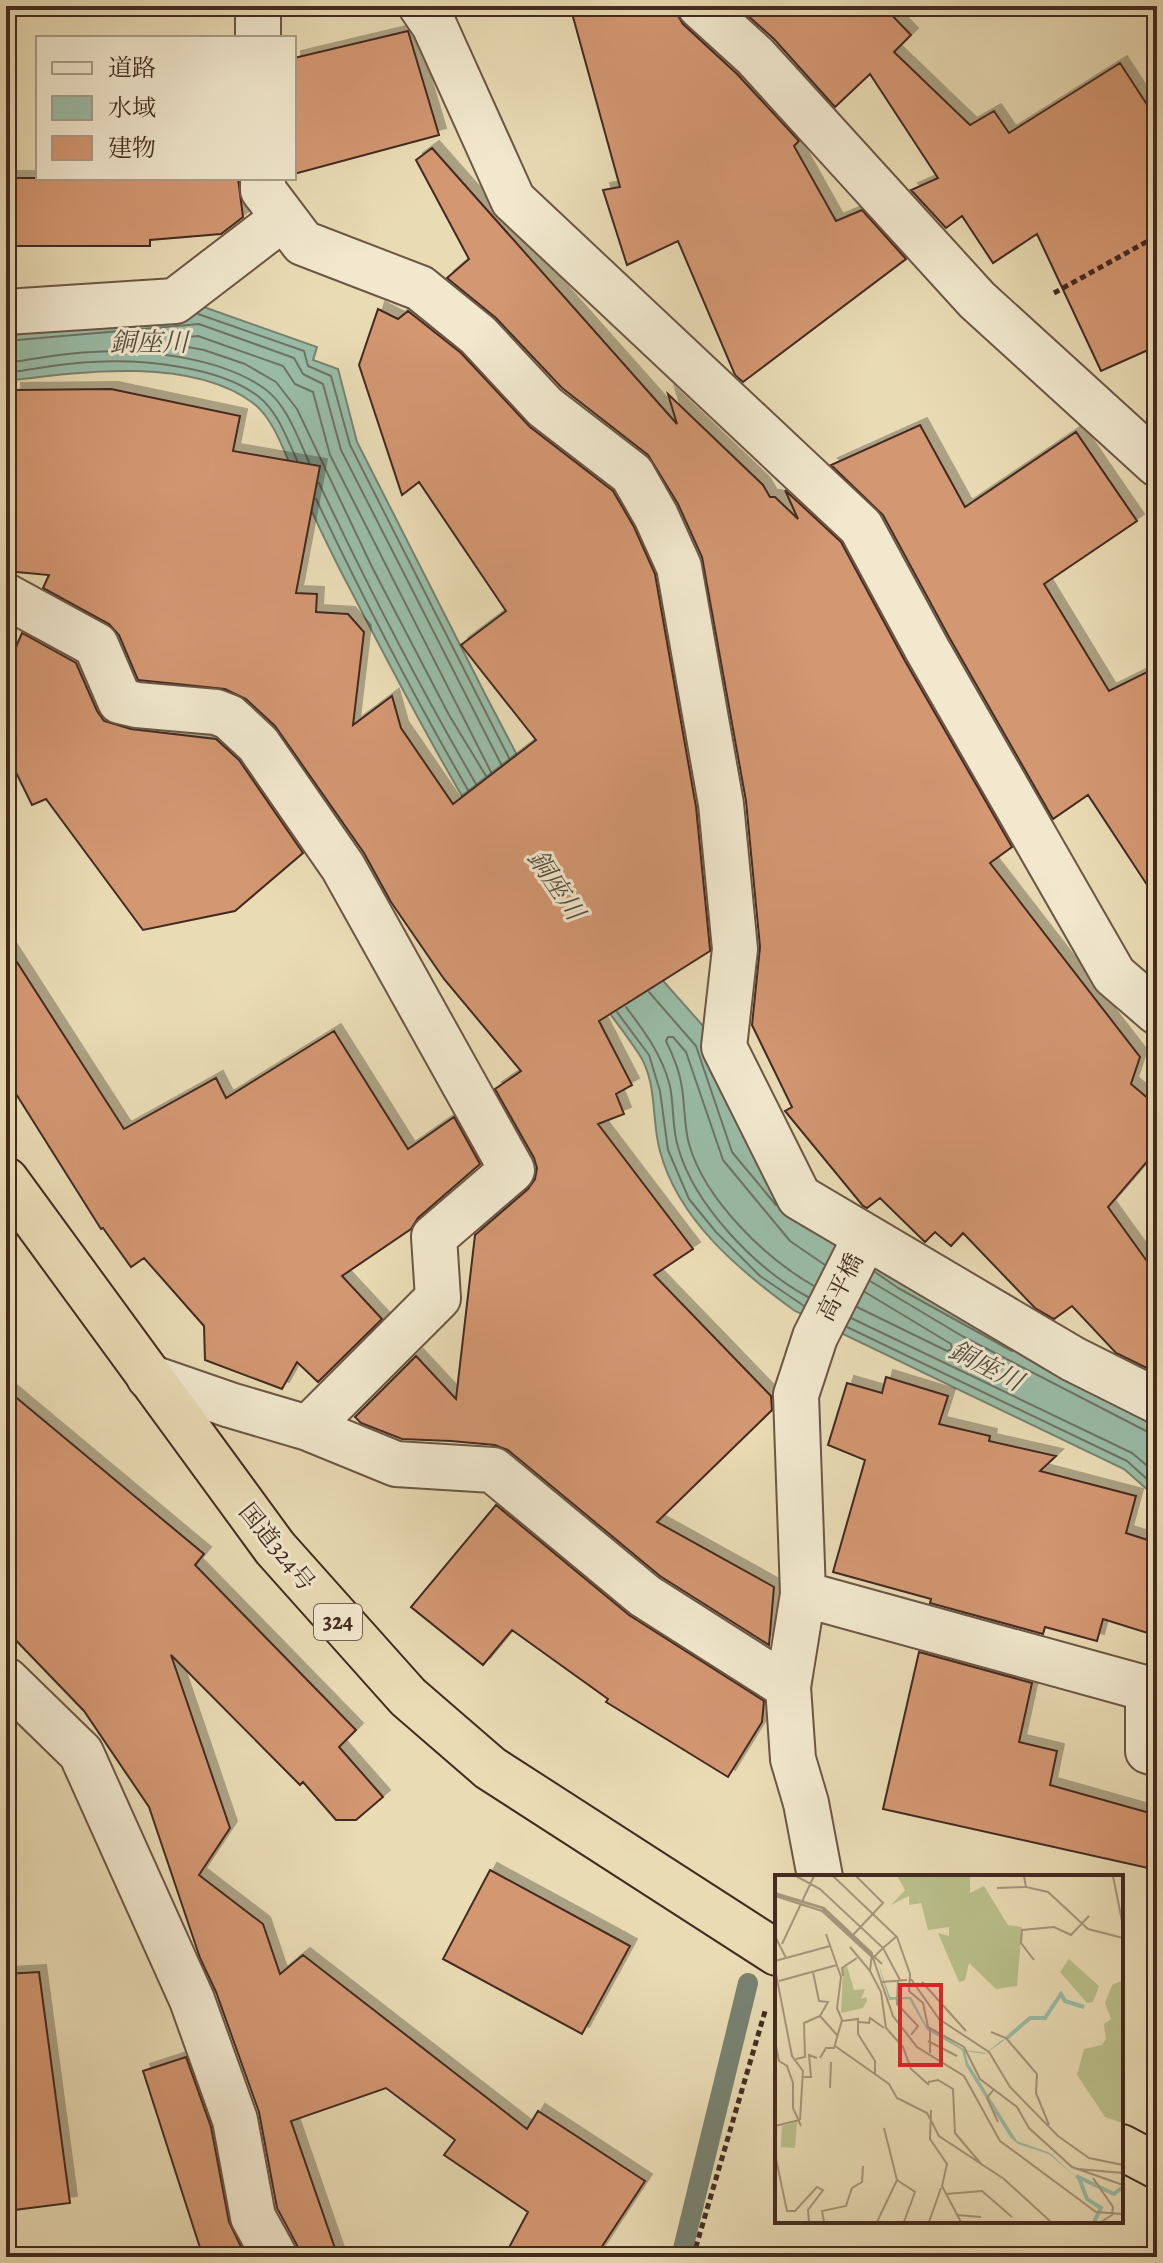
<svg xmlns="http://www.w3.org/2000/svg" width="1163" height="2263" viewBox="0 0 1163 2263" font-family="Alegreya,'Noto Serif JP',serif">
<defs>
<filter id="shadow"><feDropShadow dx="7" dy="-7" stdDeviation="0" flood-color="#0004"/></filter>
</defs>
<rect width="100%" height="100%" fill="#e9dbb4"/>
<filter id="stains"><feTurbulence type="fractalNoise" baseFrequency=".0025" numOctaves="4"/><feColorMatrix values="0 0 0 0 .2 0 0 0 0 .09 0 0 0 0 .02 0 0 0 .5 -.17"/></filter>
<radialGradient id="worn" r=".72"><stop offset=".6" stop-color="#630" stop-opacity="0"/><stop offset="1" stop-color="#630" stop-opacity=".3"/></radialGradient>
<path fill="#99bca7" stroke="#778271" stroke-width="2" d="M 201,306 L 317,347 L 313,360 L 338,369 L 357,442 L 486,696 L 581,877 L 657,974 L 712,1036 L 748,1144 L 1157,1417 L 1157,1498 L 1124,1469 L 795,1311 C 740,1271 678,1220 660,1151 C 651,1120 658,1083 639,1054 C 601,997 553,946 515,888 C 498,863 484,834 469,808 C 426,735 387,660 348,585 C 328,548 311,509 293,471 C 283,449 273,418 253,403 C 190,356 78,372 6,381 L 6,323 Z"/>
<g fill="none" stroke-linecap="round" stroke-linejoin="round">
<path stroke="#6e7364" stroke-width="2" d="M 198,314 L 304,351 L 308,366 L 331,376 L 350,445 L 509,758
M 6,341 L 199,324 L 294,358 L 303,374 L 323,384 L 341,450 L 501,764
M 6,363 C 34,359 63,353 92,352 C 144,349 221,357 265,389 C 287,405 298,438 309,462
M 6,373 C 34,369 63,363 92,362 C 140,359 220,366 259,397 C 278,412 287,439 297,460
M 319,483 C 367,585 419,686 476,784
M 316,499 C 363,598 413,695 468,790
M 486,776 L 449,715 L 372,567 L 297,409 L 276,382 L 245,364 L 204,350 L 177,345 L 176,338 L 198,336 L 283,366 L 295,384 L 313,392 L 330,455 L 491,772
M 649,992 L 696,1046 L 732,1152 L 776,1205
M 626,1007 C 645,1032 662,1055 670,1086 C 674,1106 672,1128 678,1147 C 694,1205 756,1269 808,1297
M 617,1012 L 649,1055 L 660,1091 L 668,1150 L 689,1199 L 716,1232 L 760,1276 L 804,1306
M 875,1272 L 898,1288 L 1012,1351
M 870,1281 L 962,1336 L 1146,1431 L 1157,1433
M 814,1286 C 765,1258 705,1200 689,1144 C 684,1126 685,1106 682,1088 C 680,1073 673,1055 666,1041 L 668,1037 L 673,1037 L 686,1052 L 723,1160 L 790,1241 L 825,1265
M 857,1307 L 947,1351 L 952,1349 L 951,1344 L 865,1292
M 851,1318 L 1132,1453 L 1157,1474
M 847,1327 L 1127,1461 L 1157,1488"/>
<path stroke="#778271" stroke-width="20" d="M 681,2257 L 748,1983"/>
</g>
<path fill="#d39772" stroke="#432a20" stroke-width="2" filter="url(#shadow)" d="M 570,6 L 676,6 L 677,14 L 683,24 L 737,74 L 799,141 L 794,146 L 836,221 L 862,210 L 906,259 L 743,382 L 735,375 L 678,241 L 627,265 L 603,190 L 620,187 Z
M 737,6 L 883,6 L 911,35 L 894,52 L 970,125 L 994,111 L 1009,133 L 1120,63 L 1157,120 L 1157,346 L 1101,371 L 1037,234 L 993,263 L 962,216 L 946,228 L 911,190 L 938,178 L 870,74 L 835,107 L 774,39 Z
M 408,31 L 439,135 L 294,174 L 294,58 Z
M 432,148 L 677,424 L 668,394 L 763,485 L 770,497 L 775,497 L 798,519 L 785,490 L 841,542 L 905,661 L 1012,847 L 990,863 L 1140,1057 L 1131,1084 L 1157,1106 L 1157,1150 L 1108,1207 L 1157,1275 L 1157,1373 L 1116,1353 L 1072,1306 L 1054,1319 L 1035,1308 L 963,1233 L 951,1246 L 935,1232 L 925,1242 L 880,1198 L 867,1208 L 863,1206 L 785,1111 L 792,1107 L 752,1025 L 760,947 L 746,801 L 702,557 L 678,504 L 648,455 L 562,388 L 496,318 L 447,278 L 469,259 L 416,160 Z
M 6,178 L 238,178 L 243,217 L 221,234 L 150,240 L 150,246 L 6,246 Z
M 378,309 L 398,319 L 408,311 L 461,353 L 530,427 L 613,491 L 634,527 L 655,574 L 696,807 L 710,949 L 710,951 L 599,1021 L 632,1085 L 616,1094 L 624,1114 L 598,1124 L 693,1249 L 654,1275 L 771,1396 L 772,1410 L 657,1522 L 774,1587 L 769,1645 L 660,1576 L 508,1450 L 495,1445 L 451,1441 L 402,1439 L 361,1423 L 355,1417 L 416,1356 L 456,1399 L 475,1235 L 528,1189 L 535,1179 L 537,1168 L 534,1158 L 495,1089 L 521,1071 L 444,979 L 391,902 L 364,853 L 275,726 L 246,699 L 225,689 L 138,680 L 119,635 L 109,624 L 43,588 L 49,575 L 6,571 L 6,520 L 16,521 L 14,390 L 111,389 L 240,416 L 233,451 L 320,466 L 296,593 L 317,594 L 316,612 L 348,614 L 364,632 L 353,725 L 392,696 L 401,728 L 453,804 L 536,740 L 461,645 L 506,611 L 419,482 L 402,495 L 359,365 Z
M 920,425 L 965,507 L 1076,432 L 1137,521 L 1044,584 L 1109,691 L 1157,667 L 1157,900 L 1088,795 L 1053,819 L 949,637 L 883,515 L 831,465 Z
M 22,633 L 76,663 L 97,711 L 104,721 L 131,729 L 216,739 L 239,760 L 303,853 L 235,911 L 143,930 L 46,799 L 32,805 L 6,752 L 6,670 Z
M 6,945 L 124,1129 L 216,1078 L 226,1098 L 334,1031 L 408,1149 L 454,1117 L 480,1164 L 418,1218 L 411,1229 L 342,1276 L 382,1319 L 318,1382 L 297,1362 L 282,1389 L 205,1360 L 204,1326 L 144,1258 L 131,1267 L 103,1228 L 101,1229 L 6,1078 Z
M 886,1377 L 948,1396 L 939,1424 L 990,1436 L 989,1441 L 1056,1456 L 1040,1471 L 1136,1496 L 1126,1533 L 1157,1543 L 1157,1636 L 1103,1619 L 1097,1641 L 1045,1627 L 1043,1634 L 930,1603 L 931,1599 L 833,1572 L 865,1460 L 828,1445 L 847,1383 L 882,1393 Z
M 6,1389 L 204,1554 L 195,1565 L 356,1730 L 339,1747 L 383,1797 L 356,1820 L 336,1820 L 303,1782 L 300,1785 L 171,1655 L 230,1828 L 199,1875 L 263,1924 L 280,1974 L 303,1955 L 527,2129 L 538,2111 L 645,2181 L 595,2257 L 504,2257 L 528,2212 L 444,2155 L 455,2140 L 386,2088 L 291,2121 L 338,2257 L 300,2257 L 297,2245 L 277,2208 L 259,2112 L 216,1992 L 200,1958 L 149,1807 L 84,1711 L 6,1630 Z
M 496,1505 L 629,1615 L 764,1701 L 762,1722 L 728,1777 L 606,1702 L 608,1699 L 512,1630 L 483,1665 L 411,1607 Z
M 919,1652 L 1032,1683 L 1019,1742 L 1057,1751 L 1050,1785 L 1157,1815 L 1157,1870 L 883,1809 Z
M 490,1870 L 630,1946 L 582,2034 L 443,1959 Z
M 39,1972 L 70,2203 L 6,2211 L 6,1974 Z
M 186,2057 L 211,2127 L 229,2222 L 246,2257 L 203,2257 L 143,2071 Z"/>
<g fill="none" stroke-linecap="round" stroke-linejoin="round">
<defs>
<path id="minor" d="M 421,6 L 434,25 L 513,200 L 861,527 L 927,649 L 1114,975 L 1157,1012
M 700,6 L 755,56 L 977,300 L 1157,464
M 258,38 L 258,6
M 263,178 L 263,190 L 303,243 L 420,288 L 478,335 L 545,407 L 632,474 L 656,516 L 679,567 L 721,804 L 735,949 L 724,1047 L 799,1197 L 1073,1359 L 1157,1401
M 6,312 L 175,301 L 282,219
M 6,596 L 96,645 L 120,701 L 137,705 L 216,712 L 229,717 L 258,744 L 343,867 L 512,1170 L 434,1237 L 438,1298 L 308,1428
M 149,1377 L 230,1405 L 308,1428 L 396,1464 L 493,1470 L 645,1596 L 788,1687
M 803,1594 L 1148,1689 L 1148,1751 L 1157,1754
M 6,1680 L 81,1753 L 192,2000 L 235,2120 L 253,2217 L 275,2257
M 820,1877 L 806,1803 L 793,1759 L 788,1687 L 803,1594 L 796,1395 L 815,1337 L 865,1238"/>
<path id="trunk" d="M 6,1180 L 275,1548 L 408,1697 L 490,1768 L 777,1953
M 1121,2147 L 1157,2166"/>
</defs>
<use href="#minor" stroke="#6c5645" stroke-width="48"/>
<use href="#trunk" stroke="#432a20" stroke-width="48"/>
<path stroke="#432a20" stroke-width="5" stroke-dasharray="6 4" stroke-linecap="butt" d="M 1054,293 L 1157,236
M 693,2257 L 766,2008"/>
<use href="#minor" stroke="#f1e8ce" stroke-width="44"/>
<use href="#trunk" stroke="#e9dbb4" stroke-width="44"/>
</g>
<g text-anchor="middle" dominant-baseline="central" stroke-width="6" stroke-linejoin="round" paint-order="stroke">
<rect fill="#f1e8ce" stroke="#776354" stroke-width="2" x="314" y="1604" width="48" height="36" rx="6"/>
<g font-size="22" font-weight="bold" fill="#432a20">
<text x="338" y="1622">324</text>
</g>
<g font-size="24" fill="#432a20" stroke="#f1e8ce">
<text transform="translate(840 1287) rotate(-63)">高平橋</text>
<text transform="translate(277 1547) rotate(51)">国道324号</text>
</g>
<g font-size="26" font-style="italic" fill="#584e42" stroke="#f1e8ce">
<text x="149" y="342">銅座川</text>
<text transform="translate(556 885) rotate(56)">銅座川</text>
<text transform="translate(986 1366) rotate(27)">銅座川</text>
</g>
</g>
<g transform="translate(775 1875)">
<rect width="348" height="348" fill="#e9dbb4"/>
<path d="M 122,1 L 195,1 L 195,18 L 209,11 L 233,50 L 247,52 L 242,111 L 221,114 L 194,88 L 190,105 L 184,107 L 163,58 L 174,61 L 174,52 L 153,55 L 146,28 L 134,30 L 134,21 L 116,30 L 130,15 ZM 294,84 L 324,111 L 318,127 L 312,128 L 285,97 ZM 72,91 L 79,115 L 90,114 L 86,124 L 91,122 L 92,126 L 88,133 L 66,138 L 68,93 ZM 348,105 L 348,248 L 330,242 L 302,200 L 309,174 L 327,170 L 331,164 L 329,149 L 336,144 L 330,128 L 337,110 ZM 22,247 L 20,273 L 6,272 L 7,251 Z" fill="#b9c08b"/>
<path d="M 102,85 L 115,122 L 136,122 L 151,150 L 190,175 L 211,178 L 227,165 L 231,164 L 210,179 L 190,176 L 193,188 L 242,266 L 275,278 L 303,304 L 274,279 L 243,269 L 235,262 L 191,191 L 187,175 L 152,155 L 134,124 L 114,125 Z" fill="#99bca7"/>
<path fill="none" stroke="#99bca7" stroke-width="4" d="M 232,163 L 255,143 L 270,143 L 286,119 L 290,126 L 309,132M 301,301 L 339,319 L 348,312M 304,303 L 312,324 L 326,333 L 319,347"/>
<path fill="none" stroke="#a79479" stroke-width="2" d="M 21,1 L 45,14 L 108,73 L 98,83 L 118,141 L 142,172 L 189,201 L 225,266 L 321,337 L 348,339M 58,1 L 122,62 L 135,99 L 134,116 L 148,128 L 153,152 L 189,172 L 205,204 L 242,232 L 254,253 L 297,292 L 348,310M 249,1 L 251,12 L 273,17 L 313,54 L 348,63M 338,1 L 348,51M 222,13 L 251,12M 0,18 L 49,33 L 97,78 L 95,96 L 106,117 L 111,153 L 128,172 L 136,194 L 154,210M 0,19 L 47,33 L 107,89M 0,21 L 47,36 L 98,83M 0,61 L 11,83M 77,61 L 108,28 L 81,1M 122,61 L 108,73 L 125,105M 7,69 L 39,1M 75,72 L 95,96M 259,85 L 246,68 L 247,55 L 279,52 L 296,60 L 314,41M 0,86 L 55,71M 0,94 L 17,181 L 28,196 L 25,245M 68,101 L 67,93 L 82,83M 136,104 L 164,144 L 214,177 L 235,212 L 283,261 L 314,283 L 348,290M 123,105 L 122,129 L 143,151 L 136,160M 4,106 L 62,90M 107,107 L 132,105M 147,107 L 191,156M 45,141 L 62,160M 67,146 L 83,144 L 83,159 L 100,186 L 100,199M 84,147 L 94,148 L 95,143 L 109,153M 216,157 L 231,163 L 262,199 L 261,218 L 274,250M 0,166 L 4,186 L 12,191 L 18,208 L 18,233 L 26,251M 153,166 L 182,181M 60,171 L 114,209 L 122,223 L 152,238 L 164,261 L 229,304 L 276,347M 155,178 L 155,153M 45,183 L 51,173 L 59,173 L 67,145 L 62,133 L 66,102 L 51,59M 21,184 L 30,182 L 29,148 L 45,141 L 53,127 L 44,126 L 38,97M 29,202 L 36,202 L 34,180 L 42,183M 153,207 L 163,205 L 178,214 L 180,258 L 207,290M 55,213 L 56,187M 219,214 L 212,223 L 223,247M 156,235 L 155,264 L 172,289 L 167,311 L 186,347M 0,251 L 25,245M 109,253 L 122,305M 0,279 L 12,336 L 20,336 L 42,312 L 48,315 L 33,335 L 34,347M 303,294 L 348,298M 318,303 L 338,332 L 337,340 L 326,347M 122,305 L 140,317 L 129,347M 171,319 L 207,316 L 237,342M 182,340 L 206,342M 49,347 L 47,336 L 71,331 L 77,313 L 87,307 L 88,291M 102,347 L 122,305M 154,347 L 166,313"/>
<path fill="#d62828" fill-opacity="0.15" stroke="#d62828" stroke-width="4" d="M 125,110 L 166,110 L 166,190 L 125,190 Z"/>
<rect width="348" height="348" fill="none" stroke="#432a20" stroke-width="4"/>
</g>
<rect width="1163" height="2263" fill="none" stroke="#e9dbb4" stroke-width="32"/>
<rect x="8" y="8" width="1147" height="2247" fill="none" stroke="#432a20" stroke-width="4"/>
<rect x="16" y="16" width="1131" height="2231" fill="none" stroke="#432a20" stroke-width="2"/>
<rect x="36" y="36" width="260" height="144" fill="#f1e8ce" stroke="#ab9c88" stroke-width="2"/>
<rect x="52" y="62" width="40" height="12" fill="#f1e8ce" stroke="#ab9c88" stroke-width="2"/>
<text x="108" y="76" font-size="24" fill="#432a20">道路</text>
<rect x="52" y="96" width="40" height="24" fill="#99bca7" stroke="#ab9c88" stroke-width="2"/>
<text x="108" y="116" font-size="24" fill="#432a20">水域</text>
<rect x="52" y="136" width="40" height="24" fill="#d39772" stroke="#ab9c88" stroke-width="2"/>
<text x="108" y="156" font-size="24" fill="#432a20">建物</text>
<rect width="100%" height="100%" filter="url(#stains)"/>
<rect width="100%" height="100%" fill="url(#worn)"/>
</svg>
